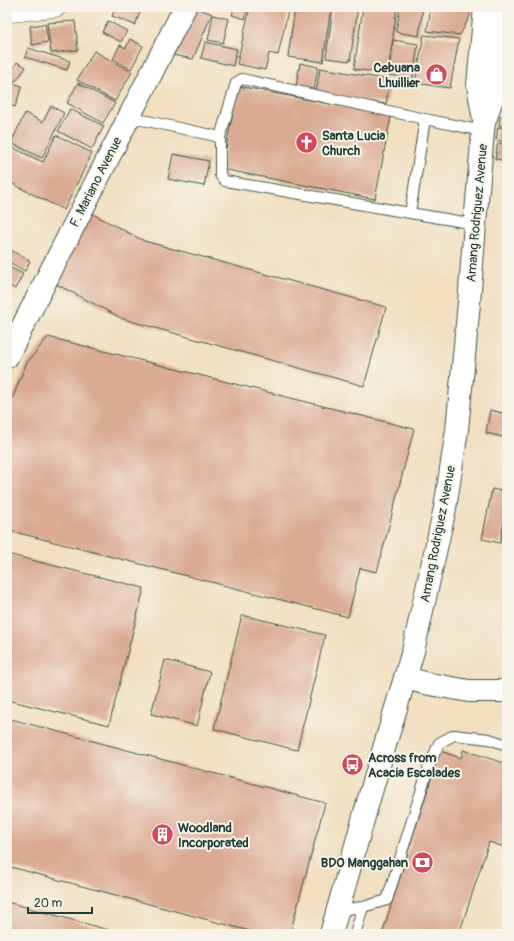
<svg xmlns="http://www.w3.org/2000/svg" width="514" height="941" viewBox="0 0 514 941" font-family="Pangolin,sans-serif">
<rect width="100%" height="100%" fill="#f7f3e8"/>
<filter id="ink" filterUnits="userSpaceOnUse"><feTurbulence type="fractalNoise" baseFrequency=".025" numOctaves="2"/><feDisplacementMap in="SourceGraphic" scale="8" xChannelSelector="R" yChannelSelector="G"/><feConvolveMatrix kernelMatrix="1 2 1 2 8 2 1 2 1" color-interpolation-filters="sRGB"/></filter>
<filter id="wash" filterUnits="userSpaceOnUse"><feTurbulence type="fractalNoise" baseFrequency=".012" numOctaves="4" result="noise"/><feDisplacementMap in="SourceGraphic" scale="16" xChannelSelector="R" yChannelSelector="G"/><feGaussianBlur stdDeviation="0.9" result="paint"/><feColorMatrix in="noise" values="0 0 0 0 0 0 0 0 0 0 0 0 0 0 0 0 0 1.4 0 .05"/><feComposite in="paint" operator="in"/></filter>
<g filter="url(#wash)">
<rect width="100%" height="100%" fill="#f1dfc0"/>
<g id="blocks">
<path fill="#daaa93" d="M 116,7 L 142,8 L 135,25 L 112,16 Z
M 195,7 L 212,14 L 193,59 L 168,54 Z
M 229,7 L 248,7 L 245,19 L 232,15 L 234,9 Z
M 250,7 L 289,7 L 278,55 L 269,53 L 265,70 L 237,64 Z
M 295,7 L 331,7 L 323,62 L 288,57 Z
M 333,7 L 358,7 L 350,61 L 326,58 Z
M 363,7 L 397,7 L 388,74 L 354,69 Z
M 400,7 L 423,7 L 419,36 L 396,32 Z
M 431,7 L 470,7 L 470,16 L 460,35 L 427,31 Z
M 213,15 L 229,19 L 223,43 L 208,40 Z
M 75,21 L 78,50 L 51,53 L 47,23 Z
M 108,21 L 127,31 L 121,42 L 102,32 Z
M 45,24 L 48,42 L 32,45 L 30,26 Z
M 424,35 L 459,39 L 450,88 L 415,83 Z
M 130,39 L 143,46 L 131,69 L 113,59 L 120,45 L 126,48 Z
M 393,40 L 418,44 L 413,78 L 388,75 Z
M 205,42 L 237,49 L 233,66 L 201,58 Z
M 28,48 L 70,61 L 67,70 L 25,57 Z
M 94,51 L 132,72 L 115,101 L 77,80 Z
M 17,62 L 26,67 L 16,81 L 8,76 Z
M 300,63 L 318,67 L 314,90 L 296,87 Z
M 320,68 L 390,80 L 386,104 L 316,93 Z
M 7,81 L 22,86 L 15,107 L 7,104 Z
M 78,83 L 115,103 L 103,123 L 67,103 Z
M 238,86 L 391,116 L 375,199 L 222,169 Z
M 51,106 L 64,113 L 42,158 L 11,143 L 25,113 L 43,122 Z
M 70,109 L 104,126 L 92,149 L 58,131 Z
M 500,116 L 507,117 L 507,127 L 499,125 Z
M 498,127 L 507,128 L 507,142 L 496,140 Z
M 56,135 L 92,153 L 64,210 L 7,181 L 7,145 L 43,162 Z
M 498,143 L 507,144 L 507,161 L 495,159 Z
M 173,154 L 209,161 L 204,186 L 168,179 Z
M 89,212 L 144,241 L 386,307 L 364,386 L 123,319 L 54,283 Z
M 7,248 L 30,261 L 25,271 L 7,261 Z
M 7,266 L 23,274 L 15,289 L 7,284 Z
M 48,337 L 414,429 L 377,572 L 360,568 L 348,617 L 7,530 L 7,412 L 26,364 Z
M 490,410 L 507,414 L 507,438 L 486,433 Z
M 492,489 L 507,492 L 507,506 L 500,543 L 482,539 Z
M 506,518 L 507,518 L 507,540 L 502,539 Z
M 7,554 L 144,588 L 109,725 L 7,700 Z
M 242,615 L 325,635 L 297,750 L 214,729 Z
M 165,660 L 210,672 L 197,726 L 151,714 Z
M 7,718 L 325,803 L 290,934 L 261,934 L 7,866 Z
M 463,750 L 507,764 L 507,848 L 489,842 L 459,934 L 382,934 L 440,751 L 461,758 Z
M 7,902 L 123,934 L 7,934 Z"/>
</g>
</g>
<g filter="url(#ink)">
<use href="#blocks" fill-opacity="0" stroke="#3e5549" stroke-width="1"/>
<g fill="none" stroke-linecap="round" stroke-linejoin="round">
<defs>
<path id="lane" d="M 129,117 L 220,137
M 425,119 L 410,213 L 475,224
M 410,213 L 225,181 L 220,175 L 220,137 L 236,83 L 242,79 L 425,119 L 483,131
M 339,910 L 363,907 L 387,900 L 428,769 L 439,743 L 454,735 L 489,739 L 507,745
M 355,934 L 363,907"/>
<path id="street" d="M 7,13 L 57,7"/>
<path id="secondary" d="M 484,120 L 478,85 L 485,7
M 7,357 L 185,7
M 405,677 L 424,683 L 469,691 L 507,691
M 331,934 L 368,802 L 413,651 L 445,508 L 457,430 L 469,303 L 475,224 L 483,131 L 484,123 L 495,90 L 503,7"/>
</defs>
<use href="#lane" stroke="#3e5549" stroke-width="12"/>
<use href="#street" stroke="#3e5549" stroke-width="20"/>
<use href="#secondary" stroke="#3e5549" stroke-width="24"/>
<use href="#lane" stroke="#fff" stroke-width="10"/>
<use href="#street" stroke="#fff" stroke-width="19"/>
<use href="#secondary" stroke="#fff" stroke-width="22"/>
</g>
</g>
<defs>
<symbol id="shop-disc" viewBox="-11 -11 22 22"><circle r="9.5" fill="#d1495b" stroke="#f7f3e8"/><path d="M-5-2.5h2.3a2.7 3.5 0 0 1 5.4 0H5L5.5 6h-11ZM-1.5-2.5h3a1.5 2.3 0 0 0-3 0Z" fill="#fff"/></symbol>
<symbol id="church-disc" viewBox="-11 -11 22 22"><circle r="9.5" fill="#d1495b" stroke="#f7f3e8"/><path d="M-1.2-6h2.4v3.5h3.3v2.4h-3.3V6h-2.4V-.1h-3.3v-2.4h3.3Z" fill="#fff"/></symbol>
<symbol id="bus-disc" viewBox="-11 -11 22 22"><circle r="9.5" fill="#d1495b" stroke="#f7f3e8"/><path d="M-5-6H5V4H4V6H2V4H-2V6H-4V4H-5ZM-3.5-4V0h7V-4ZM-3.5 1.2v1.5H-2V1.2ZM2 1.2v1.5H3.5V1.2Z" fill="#fff"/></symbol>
<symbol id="building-disc" viewBox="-11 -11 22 22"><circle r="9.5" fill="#d1495b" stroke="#f7f3e8"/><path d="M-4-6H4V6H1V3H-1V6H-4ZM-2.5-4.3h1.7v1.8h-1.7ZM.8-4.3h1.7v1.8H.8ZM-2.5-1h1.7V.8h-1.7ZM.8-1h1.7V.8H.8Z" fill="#fff"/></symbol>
<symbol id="bank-disc" viewBox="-11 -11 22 22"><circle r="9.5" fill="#d1495b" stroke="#f7f3e8"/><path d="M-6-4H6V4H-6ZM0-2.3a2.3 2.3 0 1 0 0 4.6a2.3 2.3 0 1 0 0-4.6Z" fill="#fff"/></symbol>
</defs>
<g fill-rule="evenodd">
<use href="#shop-disc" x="424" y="62" width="25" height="25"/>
<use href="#church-disc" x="294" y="130" width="25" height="25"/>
<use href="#bus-disc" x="340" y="752" width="25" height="25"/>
<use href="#building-disc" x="150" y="822" width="25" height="25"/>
<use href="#bank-disc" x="410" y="850" width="25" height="25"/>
</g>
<g text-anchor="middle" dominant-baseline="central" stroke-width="4" stroke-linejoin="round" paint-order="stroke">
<g font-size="13" font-weight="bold" fill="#1f3d34" stroke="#f7f3e8" text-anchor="start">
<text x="420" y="68" text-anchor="end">Cebuana<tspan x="420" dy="15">Lhuillier</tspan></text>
<text x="322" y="136">Santa Lucia<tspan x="322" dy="15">Church</tspan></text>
<text x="368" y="758">Across from<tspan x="368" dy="15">Acacia Escalades</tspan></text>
<text x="178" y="828">Woodland<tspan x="178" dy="15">Incorporated</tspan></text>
<text x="408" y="863" text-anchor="end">BDO Manggahan</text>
</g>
<g font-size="13" fill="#1f3d34" stroke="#f7f3e8">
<text transform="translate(96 182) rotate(-63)">F. Mariano Avenue</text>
<text transform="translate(477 213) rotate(-85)">Amang Rodriguez Avenue</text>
<text transform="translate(438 534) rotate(-79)">Amang Rodriguez Avenue</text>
</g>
</g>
<rect width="514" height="941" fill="none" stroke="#f7f3e8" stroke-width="24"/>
<path d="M28 907v6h64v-6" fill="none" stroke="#1f3d34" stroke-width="2"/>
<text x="34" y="907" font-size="12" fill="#1f3d34" stroke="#f7f3e8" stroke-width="3" paint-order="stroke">20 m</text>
</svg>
